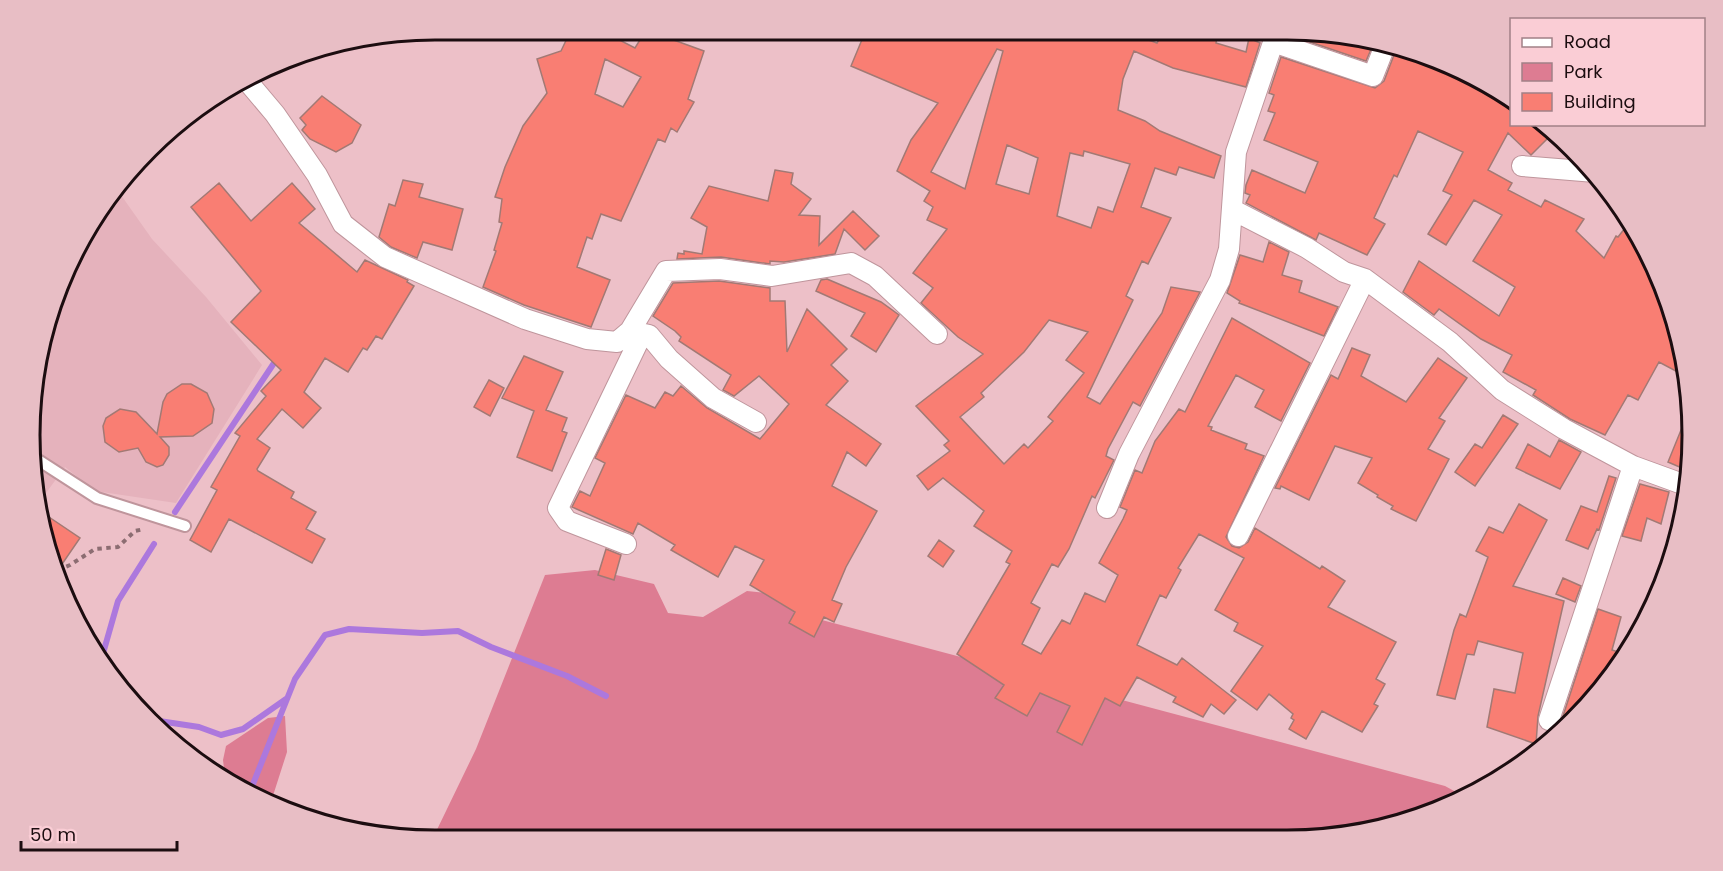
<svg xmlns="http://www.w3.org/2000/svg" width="1723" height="871" viewBox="0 0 1723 871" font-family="Poppins,sans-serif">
<rect width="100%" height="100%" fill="#edc0c8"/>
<path fill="#e5b2bc" d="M 116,188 L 152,239 L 206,297 L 262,365 L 176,503 L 95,491 L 65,467 L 38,504 L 34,489 L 38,356 L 85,232 Z"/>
<path fill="#dd7c92" d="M 595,570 L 654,584 L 668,613 L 703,617 L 747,591 L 777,594 L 822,620 L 1445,786 L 1465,797 L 1442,810 L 1341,837 L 432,840 L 476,749 L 545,575 Z
M 285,716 L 287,752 L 270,805 L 256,799 L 225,777 L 223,760 L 226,746 L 268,718 Z"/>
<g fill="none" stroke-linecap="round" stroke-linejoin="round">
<path stroke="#ac78dd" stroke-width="6" d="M 175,512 L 276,360
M 102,657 L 118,601 L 154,544
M 146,719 L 199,727 L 221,735 L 243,729 L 286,699
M 249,794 L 295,679 L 325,635 L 349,629 L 422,633 L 458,631 L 491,647 L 567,676 L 606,696"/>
</g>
<path fill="#f97e73" stroke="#a27974" stroke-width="1.5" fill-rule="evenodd" d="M 571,30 L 600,30 L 635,48 L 646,30 L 656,30 L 671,39 L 704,51 L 688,99 L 694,102 L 677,132 L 671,128 L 665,142 L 658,139 L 621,221 L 601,214 L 592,239 L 587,237 L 577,267 L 610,280 L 591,327 L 524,305 L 483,287 L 496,251 L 494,250 L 502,223 L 499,222 L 502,199 L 495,197 L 505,167 L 523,126 L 547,93 L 537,59 L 561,51 ZM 605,59 L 641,77 L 623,107 L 595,94 Z
M 866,30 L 1124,31 L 1157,43 L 1164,31 L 1218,31 L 1216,43 L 1246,52 L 1249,38 L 1260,43 L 1246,87 L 1173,68 L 1134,51 L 1123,79 L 1118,110 L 1145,121 L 1160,131 L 1221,156 L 1214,178 L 1179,167 L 1176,175 L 1155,168 L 1141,207 L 1171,218 L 1148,264 L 1142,261 L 1126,296 L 1133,300 L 1087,397 L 1100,404 L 1162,313 L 1171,287 L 1200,292 L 1140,406 L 1133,402 L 1108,449 L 1106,456 L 1114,460 L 1095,498 L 1092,496 L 1069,549 L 1058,567 L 1052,564 L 1031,603 L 1040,608 L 1022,644 L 1041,654 L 1062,620 L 1070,624 L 1085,593 L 1105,602 L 1118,575 L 1099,563 L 1123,519 L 1127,510 L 1120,507 L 1135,470 L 1142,473 L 1155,441 L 1179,409 L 1185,412 L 1232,318 L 1310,363 L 1281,421 L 1255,407 L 1264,390 L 1236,375 L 1208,426 L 1212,427 L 1211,430 L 1247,444 L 1245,449 L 1264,456 L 1226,537 L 1232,546 L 1239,548 L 1248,542 L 1255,528 L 1320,569 L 1322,566 L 1345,581 L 1328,607 L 1396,642 L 1376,679 L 1385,684 L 1374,704 L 1378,706 L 1362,732 L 1322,711 L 1306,739 L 1289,729 L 1294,720 L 1291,718 L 1293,714 L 1269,694 L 1257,710 L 1231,691 L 1263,646 L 1234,631 L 1238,623 L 1215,610 L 1244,558 L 1199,534 L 1178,568 L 1181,570 L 1166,598 L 1160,595 L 1137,645 L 1177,665 L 1182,658 L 1236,700 L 1224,714 L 1211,704 L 1203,717 L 1173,702 L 1176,697 L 1137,677 L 1120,706 L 1105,698 L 1082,745 L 1057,732 L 1070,706 L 1040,693 L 1027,716 L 995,698 L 1004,685 L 957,654 L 1010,564 L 1006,562 L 1012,551 L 974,526 L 984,511 L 943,478 L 928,490 L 917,476 L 950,451 L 944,445 L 949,441 L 916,406 L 983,354 L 958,337 L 921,303 L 933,288 L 913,273 L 947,229 L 927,220 L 933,207 L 924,201 L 930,191 L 897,171 L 911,140 L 938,103 L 851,66 ZM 997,49 L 1003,51 L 965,189 L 931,172 ZM 1007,145 L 1038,158 L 1029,194 L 996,184 ZM 1084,151 L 1130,164 L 1113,212 L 1098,207 L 1091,228 L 1057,216 L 1070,153 L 1083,156 ZM 1049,320 L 1088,332 L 1066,360 L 1084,373 L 1048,417 L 1053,421 L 1028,448 L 1024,444 L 1004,464 L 960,417 L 984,397 L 981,393 L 1024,352 Z
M 1301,31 L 1371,40 L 1369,46 L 1372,47 L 1366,61 L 1298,38 Z
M 1401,50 L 1435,62 L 1436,60 L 1476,78 L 1512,100 L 1512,124 L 1532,124 L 1548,138 L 1531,155 L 1508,133 L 1488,170 L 1512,183 L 1508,190 L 1541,207 L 1545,200 L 1584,219 L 1576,231 L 1604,258 L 1616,236 L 1618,237 L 1625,228 L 1641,238 L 1671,305 L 1689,378 L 1659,362 L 1638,400 L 1628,395 L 1605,435 L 1570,419 L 1533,395 L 1536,390 L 1503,372 L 1512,355 L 1481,339 L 1439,309 L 1434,315 L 1403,292 L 1419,261 L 1499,316 L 1515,287 L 1473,261 L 1502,215 L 1474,200 L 1446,245 L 1428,234 L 1452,195 L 1443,191 L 1463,152 L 1418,131 L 1397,177 L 1394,175 L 1374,218 L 1385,224 L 1367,255 L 1319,233 L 1316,240 L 1246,203 L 1250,195 L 1245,193 L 1246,185 L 1252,170 L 1305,193 L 1318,162 L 1264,140 L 1275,113 L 1268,111 L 1274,95 L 1269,93 L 1281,57 L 1375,88 L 1384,81 L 1394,55 L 1399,56 Z
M 322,96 L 361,125 L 352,143 L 336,152 L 310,139 L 302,130 L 306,125 L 300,118 Z
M 775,170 L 793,173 L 791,184 L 811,199 L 799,215 L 820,216 L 819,245 L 853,211 L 879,236 L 865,250 L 844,229 L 835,254 L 784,262 L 770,261 L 770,264 L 721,257 L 677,259 L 678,253 L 684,254 L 684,251 L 702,254 L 707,227 L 691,218 L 709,186 L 768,201 Z
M 403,180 L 423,184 L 419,197 L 463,209 L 452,250 L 423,242 L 417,258 L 391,247 L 379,237 L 389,204 L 395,206 Z
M 219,183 L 251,221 L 292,183 L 315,209 L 299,223 L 357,272 L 365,260 L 408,280 L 407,282 L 414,286 L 382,339 L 376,336 L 367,350 L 363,348 L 348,372 L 325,358 L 304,392 L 321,408 L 303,428 L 282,409 L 257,439 L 270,448 L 257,469 L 258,471 L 294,492 L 291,498 L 316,512 L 306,529 L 325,539 L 312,563 L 229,519 L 211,552 L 190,540 L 217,490 L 211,487 L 240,436 L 235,433 L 266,396 L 261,391 L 281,370 L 231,322 L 261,291 L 191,207 Z
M 1269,242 L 1289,252 L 1282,275 L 1302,281 L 1299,292 L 1338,307 L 1324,336 L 1239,303 L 1240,301 L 1227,293 L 1240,255 L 1263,262 Z
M 827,279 L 881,302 L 899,315 L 876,352 L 851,336 L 865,313 L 816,291 L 821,280 Z
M 719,281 L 770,288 L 770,301 L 785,301 L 787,352 L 807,309 L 847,349 L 831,365 L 848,381 L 826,405 L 881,444 L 866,466 L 847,452 L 832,486 L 877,511 L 846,567 L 832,600 L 842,604 L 834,622 L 824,617 L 814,637 L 789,623 L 795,612 L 750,585 L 764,560 L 735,546 L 718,577 L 671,550 L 675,545 L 638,523 L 633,534 L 572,507 L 580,491 L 590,496 L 605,463 L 595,458 L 626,395 L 655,408 L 665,392 L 673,396 L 681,386 L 707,408 L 760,439 L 789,404 L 759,376 L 734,396 L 723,390 L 731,375 L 679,341 L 681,337 L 675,331 L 653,316 L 673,283 Z
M 1352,348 L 1370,355 L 1361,376 L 1406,402 L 1438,358 L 1467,378 L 1439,418 L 1445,421 L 1428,449 L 1449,459 L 1416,521 L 1391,509 L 1393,506 L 1377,497 L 1378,495 L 1358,483 L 1372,458 L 1335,446 L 1309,500 L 1281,486 L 1280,489 L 1275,488 L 1331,375 L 1338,379 Z
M 524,356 L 563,372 L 546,410 L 567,418 L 562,431 L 567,433 L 552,471 L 517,457 L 534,411 L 502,398 Z
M 489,380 L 504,388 L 490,416 L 474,407 Z
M 182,384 L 191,384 L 207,393 L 214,409 L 212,423 L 193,436 L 160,437 L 169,447 L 169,455 L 163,465 L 157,467 L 146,462 L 138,448 L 119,452 L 105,442 L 103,426 L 106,418 L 120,409 L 136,412 L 157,434 L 163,402 L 167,394 Z
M 1690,408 L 1692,462 L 1691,472 L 1668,462 Z
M 1503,415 L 1518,424 L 1475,486 L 1455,472 L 1475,444 L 1482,448 Z
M 1559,440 L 1581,452 L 1560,489 L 1516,468 L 1528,444 L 1550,457 Z
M 1609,476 L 1616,478 L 1599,530 L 1597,529 L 1588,549 L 1566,540 L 1581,506 L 1597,512 Z
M 1640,484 L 1669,492 L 1661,524 L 1647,518 L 1641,541 L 1622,536 Z
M 1519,504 L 1547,520 L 1513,586 L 1564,601 L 1538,716 L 1536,744 L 1487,727 L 1494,689 L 1515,693 L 1523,653 L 1478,641 L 1474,655 L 1467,654 L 1455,699 L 1437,695 L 1454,630 L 1460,614 L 1466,617 L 1488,557 L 1476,551 L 1489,527 L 1503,533 Z
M 40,511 L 80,538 L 58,570 Z
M 939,540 L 954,551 L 943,567 L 928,556 Z
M 606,549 L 621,555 L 614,580 L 598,575 Z
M 1563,578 L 1581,586 L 1575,602 L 1556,594 Z
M 1598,609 L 1621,617 L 1612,650 L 1625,654 L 1593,703 L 1572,722 L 1562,719 Z"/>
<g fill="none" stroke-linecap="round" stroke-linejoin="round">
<defs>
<path id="service" d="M 35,458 L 97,498 L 185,526"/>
<path id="minor" d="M 1273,42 L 1373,76 L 1386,43
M 248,82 L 275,114 L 317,175 L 343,224 L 385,257 L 525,319 L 587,339 L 617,342 L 630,331 L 649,335 L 669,359 L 713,398 L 756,422
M 1522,166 L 1595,172
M 1233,210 L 1307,248 L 1344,272 L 1365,279 L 1450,342 L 1502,390 L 1564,429 L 1633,466 L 1549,720
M 630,331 L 666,271 L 720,269 L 772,276 L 851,263 L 875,276 L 937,334
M 1633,466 L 1688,486
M 1107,508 L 1129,454 L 1220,280 L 1229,249 L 1236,152 L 1277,31
M 1238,536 L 1365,279
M 626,544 L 567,521 L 558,508 L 642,334"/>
</defs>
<use href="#service" stroke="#bf959c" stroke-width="14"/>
<use href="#minor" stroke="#bf959c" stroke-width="22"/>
<path stroke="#8c6d72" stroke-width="4" stroke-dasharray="4.5 4.5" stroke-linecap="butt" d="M 58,570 L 70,565 L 95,549 L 118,547 L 135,531 L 144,529"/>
<use href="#service" stroke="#fff" stroke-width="10"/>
<use href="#minor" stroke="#fff" stroke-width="20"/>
</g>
<path d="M0 0H1723V871H0ZM435 40H1287A395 395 0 0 1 1682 435V435A395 395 0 0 1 1287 830H435A395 395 0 0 1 40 435V435A395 395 0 0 1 435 40Z" fill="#e8bec5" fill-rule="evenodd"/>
<path fill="none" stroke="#1c0d10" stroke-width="3" d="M435 40H1287A395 395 0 0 1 1682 435V435A395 395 0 0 1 1287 830H435A395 395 0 0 1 40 435V435A395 395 0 0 1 435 40Z"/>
<rect x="1510" y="18" width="195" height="108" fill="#facdd5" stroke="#a18086" stroke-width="1.5"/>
<rect x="1522" y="38" width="30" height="9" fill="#ffffff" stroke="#a18086" stroke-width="1.5"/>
<text x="1564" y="48" font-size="18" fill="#1c0d10">Road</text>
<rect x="1522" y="63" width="30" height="18" fill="#dd7c92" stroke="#a18086" stroke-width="1.5"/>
<text x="1564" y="78" font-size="18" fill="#1c0d10">Park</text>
<rect x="1522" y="93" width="30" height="18" fill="#f97e73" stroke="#a18086" stroke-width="1.5"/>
<text x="1564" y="108" font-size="18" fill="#1c0d10">Building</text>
<path d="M21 841v9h156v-9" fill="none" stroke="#1c0d10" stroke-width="3"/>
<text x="30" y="841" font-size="18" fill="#1c0d10" stroke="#facdd5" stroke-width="4.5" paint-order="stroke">50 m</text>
</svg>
